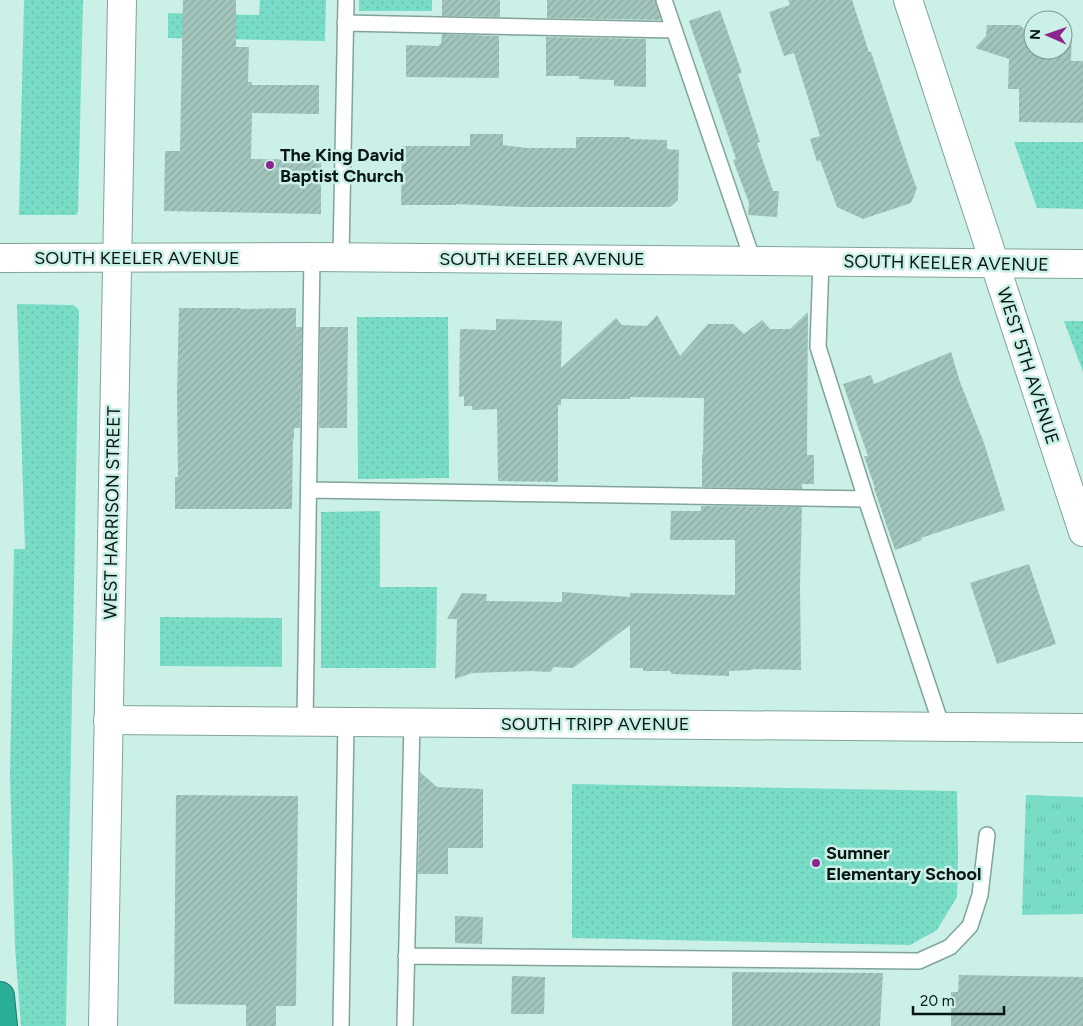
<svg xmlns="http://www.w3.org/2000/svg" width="1083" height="1026" viewBox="0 0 1083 1026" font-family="Figtree,sans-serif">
<defs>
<pattern id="grass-dots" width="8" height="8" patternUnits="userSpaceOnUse" patternTransform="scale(1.25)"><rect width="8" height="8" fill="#79dcc7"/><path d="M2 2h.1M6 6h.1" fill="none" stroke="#67bcaa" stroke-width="1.8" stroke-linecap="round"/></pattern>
<pattern id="park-tufts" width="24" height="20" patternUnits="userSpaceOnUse" patternTransform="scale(1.25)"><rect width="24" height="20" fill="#79dcc7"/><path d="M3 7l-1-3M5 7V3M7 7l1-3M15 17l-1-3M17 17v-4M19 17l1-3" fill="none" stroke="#67bcaa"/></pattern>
<pattern id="building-hatch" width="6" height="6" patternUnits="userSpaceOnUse" patternTransform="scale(1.25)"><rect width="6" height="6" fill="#a2c6bd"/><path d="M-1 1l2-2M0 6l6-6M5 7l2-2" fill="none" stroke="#8aa9a2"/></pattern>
</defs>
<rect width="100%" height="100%" fill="#cbf0e7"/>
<path fill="url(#grass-dots)" d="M 24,0 L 83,0 L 78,212 L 76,215 L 19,215 Z
M 260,0 L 326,0 L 325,41 L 168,38 L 168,13 L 259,15 Z
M 359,0 L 432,0 L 432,11 L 359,11 Z
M 1014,142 L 1083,142 L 1083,209 L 1037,208 Z
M 17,304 L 73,305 L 76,307 L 79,310 L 66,1026 L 21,1026 L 15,947 L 10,776 L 14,549 L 25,549 Z
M 357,317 L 448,317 L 449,478 L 358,479 Z
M 1064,321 L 1083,321 L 1083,372 Z
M 380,511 L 380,587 L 437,587 L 436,668 L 321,668 L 321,512 Z
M 160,617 L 282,618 L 282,667 L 160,666 Z
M 572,784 L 957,791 L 958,856 L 957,897 L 937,930 L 910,945 L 572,938 Z"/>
<path fill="url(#park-tufts)" d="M 1026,795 L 1083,797 L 1083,914 L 1022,915 Z"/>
<path fill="url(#building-hatch)" d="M 183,0 L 236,0 L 236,47 L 249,47 L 248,82 L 252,82 L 252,85 L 319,85 L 319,114 L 252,113 L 251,159 L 321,160 L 321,214 L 164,211 L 165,151 L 180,151 Z
M 442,0 L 500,0 L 500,17 L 442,16 Z
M 547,0 L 655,0 L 661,20 L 547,18 Z
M 788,0 L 852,0 L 869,52 L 871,52 L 910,170 L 917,189 L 911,203 L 863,219 L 837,207 L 820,160 L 817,162 L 810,139 L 820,136 L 794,53 L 784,56 L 769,12 L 790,5 Z
M 720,10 L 742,73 L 738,74 L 760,142 L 757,143 L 773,191 L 779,191 L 777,217 L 748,215 L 749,203 L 733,160 L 736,159 L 689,21 Z
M 987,25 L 1020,25 L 1025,30 L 1033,30 L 1033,50 L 1063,50 L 1063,30 L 1072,30 L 1071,61 L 1083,61 L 1083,123 L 1019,122 L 1019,89 L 1008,89 L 1009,59 L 975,48 L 986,36 Z
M 442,34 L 499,36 L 499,78 L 406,77 L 406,45 L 439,46 L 439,44 L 441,44 Z
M 546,37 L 646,39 L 646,87 L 614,86 L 614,80 L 579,79 L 579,76 L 546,76 Z
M 470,134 L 503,134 L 503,145 L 527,148 L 576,148 L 576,137 L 630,137 L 630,139 L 667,140 L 667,149 L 679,150 L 678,200 L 670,207 L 524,207 L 456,204 L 456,205 L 401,205 L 402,146 L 470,146 Z
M 179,308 L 240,308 L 241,309 L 296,308 L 296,327 L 302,327 L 300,428 L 294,428 L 294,439 L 293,439 L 292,509 L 175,509 L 175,477 L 178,477 L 177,394 Z
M 808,312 L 807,455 L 814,455 L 814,484 L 802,484 L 802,489 L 702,487 L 702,454 L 703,454 L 704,398 L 630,397 L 630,399 L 561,399 L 561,405 L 558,405 L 558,482 L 498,481 L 497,409 L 472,410 L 472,406 L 464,406 L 464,396 L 459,397 L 460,329 L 496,330 L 496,319 L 562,321 L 561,368 L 616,318 L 622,325 L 647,326 L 657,315 L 680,356 L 708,324 L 733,324 L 744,334 L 762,320 L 770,329 L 790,329 Z
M 320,327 L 348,327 L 347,428 L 319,428 Z
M 951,352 L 960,382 L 984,443 L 1005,510 L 921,538 L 922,540 L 895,550 L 874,488 L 875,488 L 864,456 L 868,456 L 843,384 L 871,375 L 874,384 Z
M 701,506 L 802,507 L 800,586 L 801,670 L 753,669 L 752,670 L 729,671 L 729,676 L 672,674 L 670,671 L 643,671 L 643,668 L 630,668 L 630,625 L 573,668 L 554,667 L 550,672 L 531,671 L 472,673 L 455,679 L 457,619 L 447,619 L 462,593 L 487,594 L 486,601 L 562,602 L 562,592 L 630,597 L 630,593 L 735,595 L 735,540 L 670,540 L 671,511 L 701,511 Z
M 1029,564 L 1056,644 L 997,664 L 970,583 Z
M 420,772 L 437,787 L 483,789 L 483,848 L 448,848 L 448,874 L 418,874 Z
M 176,795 L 298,796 L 296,1006 L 276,1006 L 276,1026 L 246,1026 L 246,1005 L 174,1004 Z
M 455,916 L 483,917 L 482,944 L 455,943 Z
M 732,972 L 883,973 L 880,1026 L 732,1026 Z
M 959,975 L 1083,977 L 1083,1026 L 951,1026 L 951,992 L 958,992 Z
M 512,976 L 545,977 L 544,1014 L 511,1014 Z"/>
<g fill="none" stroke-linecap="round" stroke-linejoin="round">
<defs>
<path id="service" d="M 664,0 L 753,261
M 345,23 L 674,30
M 341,257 L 346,0
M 821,261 L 818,347 L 866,499 L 942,727
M 309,490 L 866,499
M 305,722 L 312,257
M 406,956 L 919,961 L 950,947 L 970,926 L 980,895 L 987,835
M 341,1026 L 346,722
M 405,1026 L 412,723"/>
<path id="minor" d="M 108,720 L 1083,728"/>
<path id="tertiary" d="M 908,0 L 1083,532
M 0,258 L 312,257 L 1083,264
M 103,1026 L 122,0"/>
<path id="motorway" d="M 0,996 L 3,1026"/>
</defs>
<use href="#service" stroke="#80a49b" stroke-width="18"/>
<use href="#minor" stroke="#80a49b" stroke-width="30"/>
<use href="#tertiary" stroke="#80a49b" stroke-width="30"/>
<use href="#motorway" stroke="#1e7969" stroke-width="30"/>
<use href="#service" stroke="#fff" stroke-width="15"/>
<use href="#minor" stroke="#fff" stroke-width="28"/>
<use href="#tertiary" stroke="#fff" stroke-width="28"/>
<use href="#motorway" stroke="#2aae98" stroke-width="28"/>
</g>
<g fill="#8c268c" stroke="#cbf0e7" stroke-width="2">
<circle cx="270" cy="165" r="5"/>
<circle cx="816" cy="863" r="5"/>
</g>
<g text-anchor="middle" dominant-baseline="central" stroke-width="5" stroke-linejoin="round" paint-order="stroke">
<g font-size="18" font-weight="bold" fill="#081613" stroke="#cbf0e7" text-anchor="start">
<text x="280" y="155">The King David<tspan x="280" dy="21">Baptist Church</tspan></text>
<text x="826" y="853">Sumner<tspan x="826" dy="21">Elementary School</tspan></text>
</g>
<g font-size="18" fill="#081613" stroke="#cbf0e7">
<text x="137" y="258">SOUTH KEELER AVENUE</text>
<text x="542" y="259">SOUTH KEELER AVENUE</text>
<text transform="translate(946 263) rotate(1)">SOUTH KEELER AVENUE</text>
<text transform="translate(1028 366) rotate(72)">WEST 5TH AVENUE</text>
<text transform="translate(112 513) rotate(-89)">WEST HARRISON STREET</text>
<text x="595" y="724">SOUTH TRIPP AVENUE</text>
</g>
</g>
<g transform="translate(1048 35) rotate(272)"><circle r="24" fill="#cbf0e7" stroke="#7d9992"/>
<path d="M0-4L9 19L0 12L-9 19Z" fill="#8c268c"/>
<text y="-8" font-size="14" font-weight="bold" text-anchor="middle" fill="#081613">N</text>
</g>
<path d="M913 1006v8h91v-8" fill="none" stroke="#081613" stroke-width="2.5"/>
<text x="920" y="1006" font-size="15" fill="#081613" stroke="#cbf0e7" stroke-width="4" paint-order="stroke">20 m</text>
</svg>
